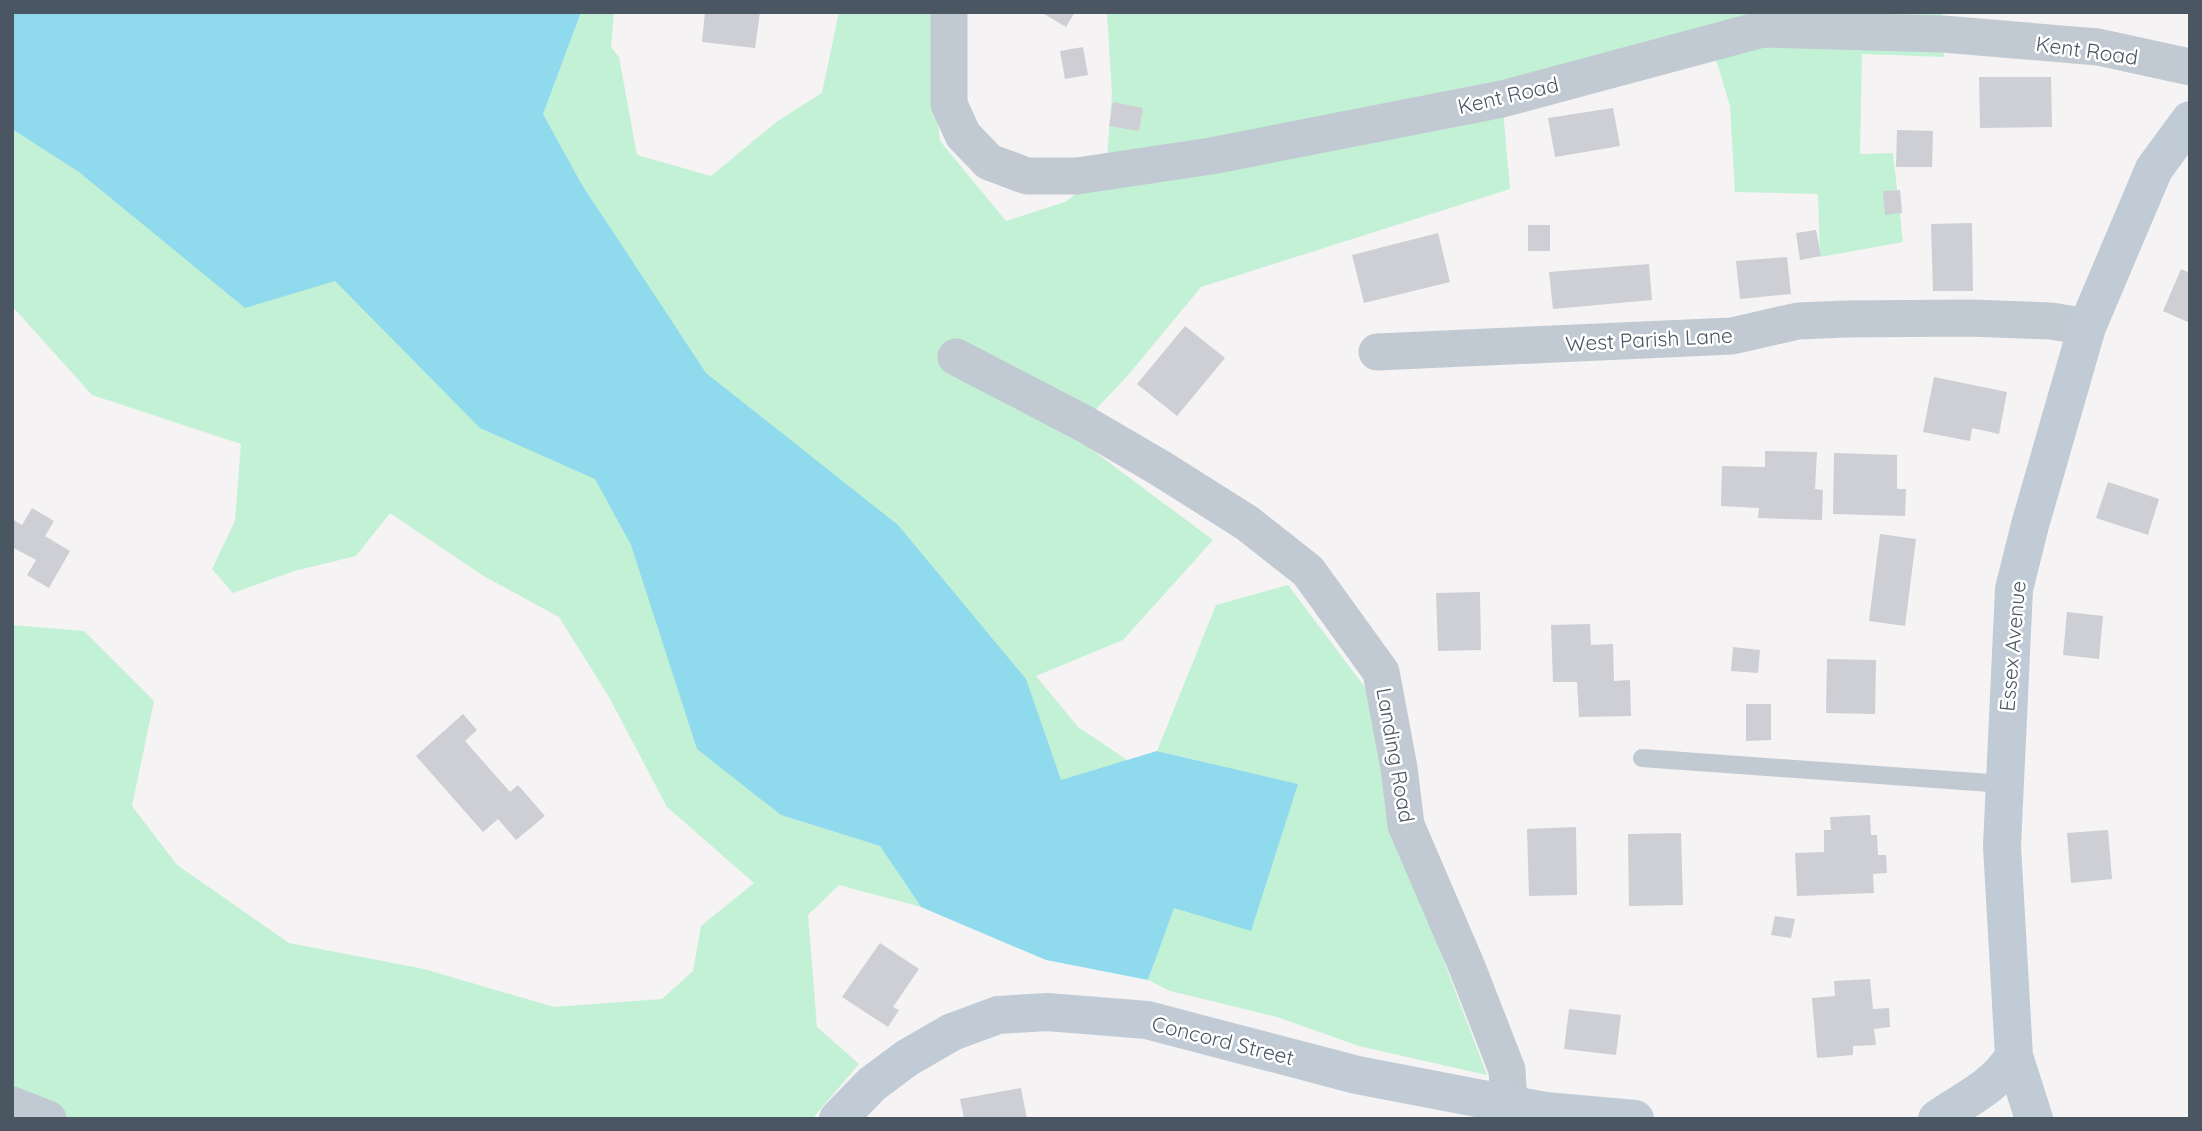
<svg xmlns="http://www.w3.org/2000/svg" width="2202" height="1131" viewBox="0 0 2202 1131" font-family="Quicksand,sans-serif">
<rect width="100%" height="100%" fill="#f5f3f3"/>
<path fill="#c3f1d5" d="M 12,12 L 614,12 L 611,47 L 619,57 L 637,155 L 711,176 L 779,120 L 822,93 L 839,12 L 935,12 L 936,98 L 940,141 L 1006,221 L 1065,202 L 1106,172 L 1112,94 L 1107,12 L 1942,12 L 1944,57 L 1862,54 L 1860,154 L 1893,153 L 1903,242 L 1820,257 L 1818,194 L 1735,192 L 1730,106 L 1711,43 L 1502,99 L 1510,189 L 1201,287 L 1129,374 L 1083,423 L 1068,432 L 1213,540 L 1123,640 L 1036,676 L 1078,727 L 1130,762 L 1213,764 L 1157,751 L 1216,605 L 1288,585 L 1364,686 L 1382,737 L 1431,927 L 1487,1075 L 1359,1046 L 1277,1017 L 1170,991 L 1148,980 L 1154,964 L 617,519 L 781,815 L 880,846 L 921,907 L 839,885 L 808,915 L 817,1027 L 859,1064 L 812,1119 L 12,1119 L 12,625 L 84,631 L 154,701 L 132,806 L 177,865 L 289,943 L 424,969 L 554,1007 L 662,999 L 693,971 L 701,926 L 754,883 L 667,807 L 609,697 L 559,617 L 482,575 L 390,513 L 356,556 L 294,571 L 233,593 L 212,569 L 235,521 L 241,444 L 92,395 L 12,306 L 12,129 L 58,158 Z"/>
<path fill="#90daee" d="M 12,12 L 581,12 L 543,114 L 582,185 L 706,373 L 898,525 L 1026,679 L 1061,780 L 1157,751 L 1298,784 L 1251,931 L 1174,908 L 1148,980 L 1046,960 L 921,907 L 880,846 L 781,815 L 697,749 L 631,545 L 595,479 L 480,428 L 335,281 L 245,308 L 79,172 L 12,129 Z"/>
<path fill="#cdcfd5" d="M 705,12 L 760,12 L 755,48 L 702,42 Z
M 1041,12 L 1075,12 L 1066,27 Z
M 1083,47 L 1088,75 L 1065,79 L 1060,51 Z
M 1979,77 L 2051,77 L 2052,127 L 1980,128 Z
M 1113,102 L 1143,108 L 1139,131 L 1109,126 Z
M 1613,108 L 1620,146 L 1555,157 L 1548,118 Z
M 1897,130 L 1933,131 L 1932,167 L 1896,167 Z
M 1900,190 L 1902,213 L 1885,215 L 1883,191 Z
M 1972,223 L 1973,291 L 1933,291 L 1931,224 Z
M 1528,225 L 1550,225 L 1550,251 L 1528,251 Z
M 1816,230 L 1821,256 L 1800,260 L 1796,233 Z
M 1438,233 L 1450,282 L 1364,303 L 1352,255 Z
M 1787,257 L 1791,294 L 1740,299 L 1736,261 Z
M 1649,264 L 1652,300 L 1553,309 L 1549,272 Z
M 2181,269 L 2190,273 L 2190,323 L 2163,311 Z
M 1185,326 L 1225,358 L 1177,416 L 1137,384 Z
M 1934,377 L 2007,392 L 1999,434 L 1972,428 L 1970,441 L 1923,432 Z
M 1765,451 L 1817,452 L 1815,489 L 1823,490 L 1822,520 L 1758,518 L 1759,508 L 1721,506 L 1722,466 L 1765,467 Z
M 1834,453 L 1897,455 L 1897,489 L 1906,489 L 1905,516 L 1833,514 Z
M 2108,482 L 2159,499 L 2148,535 L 2096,518 Z
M 32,508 L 54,521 L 45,536 L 70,551 L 49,588 L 27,575 L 36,560 L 12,547 L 12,519 L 22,525 Z
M 1880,534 L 1916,539 L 1905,626 L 1869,621 Z
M 1480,592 L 1481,650 L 1438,651 L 1436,593 Z
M 2067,612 L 2103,616 L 2099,659 L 2063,655 Z
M 1590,624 L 1591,645 L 1613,644 L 1614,681 L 1630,680 L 1631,716 L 1579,717 L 1577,682 L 1553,682 L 1551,625 Z
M 1733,647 L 1760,650 L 1758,673 L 1731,671 Z
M 1827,659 L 1876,660 L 1875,714 L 1826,713 Z
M 1746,704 L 1771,704 L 1771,740 L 1746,741 Z
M 463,714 L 477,730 L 465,741 L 510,792 L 518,785 L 545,816 L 516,840 L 498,819 L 483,832 L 416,756 Z
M 1870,815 L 1871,835 L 1877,835 L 1878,855 L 1886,855 L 1887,873 L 1873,874 L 1874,893 L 1797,896 L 1795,853 L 1824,852 L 1824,830 L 1831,830 L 1830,817 Z
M 1576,827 L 1577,895 L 1529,896 L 1527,829 Z
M 2108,830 L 2112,879 L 2071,883 L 2067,833 Z
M 1681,833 L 1683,905 L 1629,906 L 1628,834 Z
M 1775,916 L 1795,919 L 1791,938 L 1771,935 Z
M 880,943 L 919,969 L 893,1007 L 899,1010 L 888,1027 L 842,997 Z
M 1870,979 L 1873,1009 L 1889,1008 L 1890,1027 L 1874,1029 L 1876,1045 L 1853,1046 L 1853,1055 L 1817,1058 L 1812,998 L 1835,996 L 1834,981 Z
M 1569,1009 L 1621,1015 L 1616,1055 L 1564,1049 Z
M 1021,1088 L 1027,1119 L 964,1119 L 960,1099 Z"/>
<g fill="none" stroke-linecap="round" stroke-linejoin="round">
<path stroke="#c1cad2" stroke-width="18" d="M 1642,758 L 2004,784"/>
<path stroke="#c1cad2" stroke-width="37" d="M 949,12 L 949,104 L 963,135 L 989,162 L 1027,176 L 1077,176 L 1211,156 L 1502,99 L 1763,29 L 1943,34 L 2098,47 L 2190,67
M 1377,352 L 1732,336 L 1798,321 L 1845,319 L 1970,318 L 2051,321 L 2087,327
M 956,357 L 1083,423 L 1160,468 L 1247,523 L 1308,571 L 1381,672 L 1399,768 L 1406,825 L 1467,967 L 1507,1070 L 1509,1104
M 12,1105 L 48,1119"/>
<path stroke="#c1cbd6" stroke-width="38" d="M 838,1119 L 872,1084 L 907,1058 L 952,1032 L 998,1015 L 1047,1012 L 1147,1020 L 1357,1075 L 1545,1111 L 1635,1119
M 1937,1119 C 1967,1098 1994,1088 2014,1056
M 2034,1119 L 2014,1056 L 2002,846 L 2014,589 L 2030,525 L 2087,327 L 2154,169 L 2190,120"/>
</g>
<g text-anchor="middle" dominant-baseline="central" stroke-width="5" stroke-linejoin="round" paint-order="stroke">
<g font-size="21" fill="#4a5661" stroke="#fff">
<text transform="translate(2087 50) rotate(8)">Kent Road</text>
<text transform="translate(1508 95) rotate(-13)">Kent Road</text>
<text transform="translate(1649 339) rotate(-3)">West Parish Lane</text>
<text transform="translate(2012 646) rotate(-85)">Essex Avenue</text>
<text transform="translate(1396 755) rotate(80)">Landing Road</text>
<text transform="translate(1223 1040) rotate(14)">Concord Street</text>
</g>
</g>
<rect width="2202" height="1131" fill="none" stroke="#4a5661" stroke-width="28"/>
</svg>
